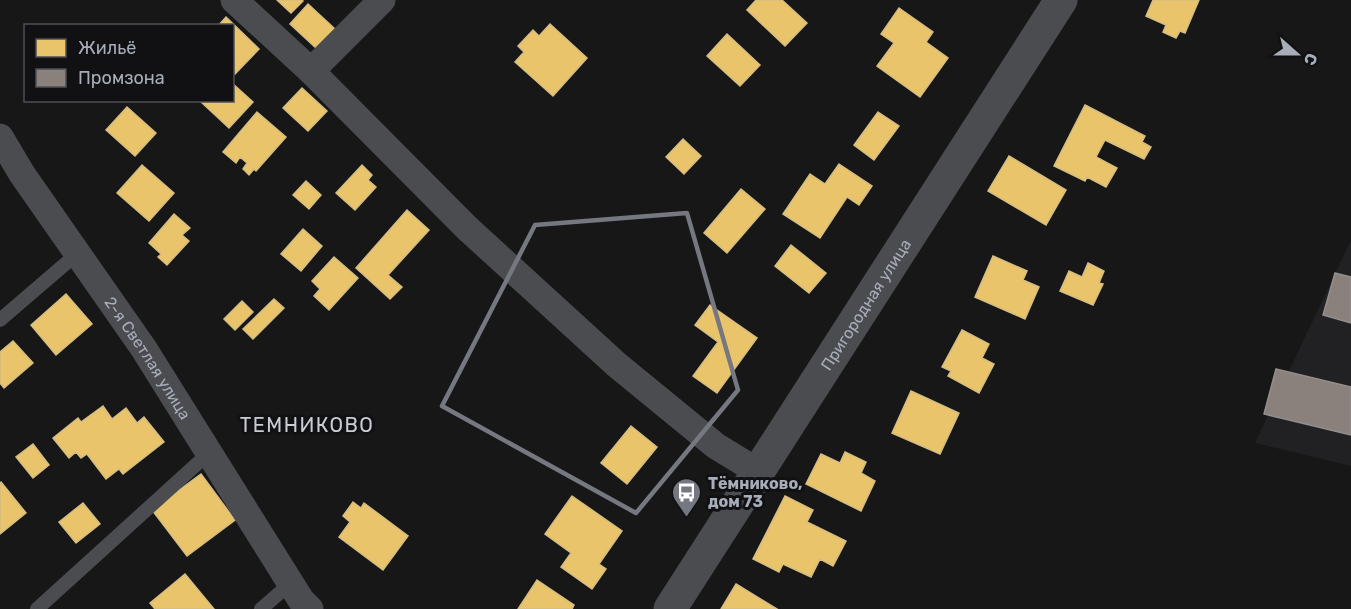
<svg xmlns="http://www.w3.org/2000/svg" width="1351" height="609" viewBox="0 0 1351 609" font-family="Rubik,sans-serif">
<rect width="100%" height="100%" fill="#171717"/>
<path fill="#212123" d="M 1351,240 L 1351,466 L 1255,443 L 1268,415 L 1264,414 L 1276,369 L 1289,371 Z"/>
<path fill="#e9c46a" stroke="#d5bd82" stroke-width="1.5" d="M 277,0 L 302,0 L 303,1 L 291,13 Z
M 756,0 L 782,0 L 807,23 L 785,46 L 747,10 Z
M 1153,0 L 1199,0 L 1185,33 L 1180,31 L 1176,38 L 1163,32 L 1166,25 L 1146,16 Z
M 308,4 L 335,29 L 317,49 L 290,24 Z
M 899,8 L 933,32 L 926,42 L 948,58 L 920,97 L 877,66 L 894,43 L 881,34 Z
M 226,17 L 259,49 L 235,74 L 232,26 L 218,26 Z
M 550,24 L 587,58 L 553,96 L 515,62 L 524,52 L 518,46 L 533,30 L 539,36 Z
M 727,34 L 760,65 L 740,86 L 707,56 Z
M 232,83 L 253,102 L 229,128 L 199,100 L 232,100 Z
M 302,88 L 327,111 L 308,131 L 283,108 Z
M 1085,105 L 1145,136 L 1142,142 L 1151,147 L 1144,159 L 1105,140 L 1096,157 L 1117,168 L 1106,187 L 1087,177 L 1085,181 L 1054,166 Z
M 127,107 L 156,133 L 135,156 L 106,130 Z
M 257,112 L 286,137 L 256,171 L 254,169 L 249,175 L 243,169 L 247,163 L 240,157 L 236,163 L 223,152 Z
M 878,112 L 899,126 L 874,160 L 854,145 Z
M 683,139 L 701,156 L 684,174 L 666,157 Z
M 1009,156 L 1066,190 L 1046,225 L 988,191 Z
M 839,164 L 872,186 L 859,205 L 847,197 L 820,238 L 783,214 L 810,174 L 825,184 Z
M 142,165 L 174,193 L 149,221 L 117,193 Z
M 362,165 L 372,175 L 368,180 L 376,187 L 355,210 L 336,193 Z
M 306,181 L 321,195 L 309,209 L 293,195 Z
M 741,189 L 765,209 L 727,253 L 704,233 Z
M 407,210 L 429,230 L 388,275 L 402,287 L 390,299 L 356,268 Z
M 174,214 L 190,228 L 182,235 L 189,241 L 167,265 L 158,257 L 161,254 L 149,243 Z
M 303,229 L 322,246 L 301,271 L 281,254 Z
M 791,245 L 826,273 L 809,293 L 775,266 Z
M 993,256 L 1027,271 L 1023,280 L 1039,287 L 1025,319 L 975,297 Z
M 334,257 L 358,278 L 329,310 L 314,296 L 320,289 L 312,281 Z
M 1088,263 L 1104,271 L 1099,283 L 1103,284 L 1093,305 L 1060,291 L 1069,271 L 1082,277 Z
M 66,294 L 92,324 L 56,355 L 31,325 Z
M 274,299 L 284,308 L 253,339 L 243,329 Z
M 242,301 L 253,312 L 235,330 L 224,319 Z
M 710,305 L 757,338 L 717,393 L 693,376 L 718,342 L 695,325 Z
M 962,330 L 989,344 L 982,358 L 994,364 L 979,393 L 948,376 L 951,371 L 942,367 Z
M 13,341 L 33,363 L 4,388 L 0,383 L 0,352 Z
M 911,391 L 959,413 L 940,454 L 892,433 Z
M 103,406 L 112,419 L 126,408 L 137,423 L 144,417 L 164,442 L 123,474 L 119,469 L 106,479 L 87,454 L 81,458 L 76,452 L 69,458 L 53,438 L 78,418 L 81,422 Z
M 631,426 L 657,447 L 627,484 L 601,463 Z
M 33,444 L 49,465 L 33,478 L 16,457 Z
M 845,452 L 866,462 L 861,473 L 875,481 L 861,511 L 806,484 L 821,454 L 840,463 Z
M 201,474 L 235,520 L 187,556 L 152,510 Z
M 1,482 L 26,513 L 0,534 L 0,483 Z
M 572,496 L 622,531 L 599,564 L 606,569 L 592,589 L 561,567 L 571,553 L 545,534 Z
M 785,496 L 813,510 L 807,522 L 846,541 L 833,566 L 820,559 L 811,577 L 783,564 L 779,572 L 753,559 Z
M 353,502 L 361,508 L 364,503 L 408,536 L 383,570 L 339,537 L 350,522 L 343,516 Z
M 83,503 L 100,524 L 76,543 L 59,522 Z
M 185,574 L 214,609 L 155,609 L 150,603 Z
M 537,580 L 574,605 L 572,609 L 518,609 Z
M 736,584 L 777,609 L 721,609 Z"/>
<path fill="#8a817c" stroke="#938e8e" stroke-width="1.5" d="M 1335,273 L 1351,277 L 1351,323 L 1323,315 Z
M 1276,369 L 1351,387 L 1351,435 L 1264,414 Z"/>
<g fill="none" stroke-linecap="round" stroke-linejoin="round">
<path stroke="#4a4c50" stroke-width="14" d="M 0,320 L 78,253
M 37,609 L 209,453
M 261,609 L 291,583"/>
<g stroke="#4a4c50" stroke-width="27">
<path d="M 234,0 L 311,71 L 467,228 L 617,365 L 716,446 L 757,471"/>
<path d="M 311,71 L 382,0"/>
<path id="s1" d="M 0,137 L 22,174 L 144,349 L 301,600 L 310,609"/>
</g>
<path stroke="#4a4c50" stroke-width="33" id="s2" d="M 670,609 L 1061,0"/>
</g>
<path fill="none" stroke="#757880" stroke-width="4.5" stroke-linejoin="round" d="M 687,213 L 738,390 L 636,513 L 442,406 L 535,225 Z"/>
<defs>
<symbol id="bus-pin" viewBox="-11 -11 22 30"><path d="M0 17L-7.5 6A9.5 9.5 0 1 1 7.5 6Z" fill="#757880" stroke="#111113"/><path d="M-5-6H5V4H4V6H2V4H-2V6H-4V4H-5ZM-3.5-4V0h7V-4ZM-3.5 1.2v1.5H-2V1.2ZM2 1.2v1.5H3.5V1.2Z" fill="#fff"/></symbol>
</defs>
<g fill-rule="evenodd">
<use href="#bus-pin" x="670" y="476" width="33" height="45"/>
</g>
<g text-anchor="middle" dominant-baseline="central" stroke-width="6" stroke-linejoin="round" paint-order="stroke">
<g font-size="16" fill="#a7adb9" stroke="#111113">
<text stroke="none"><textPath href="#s2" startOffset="362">Пригородная улица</textPath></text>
<text stroke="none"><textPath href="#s1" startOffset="266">2-я Светлая улица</textPath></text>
</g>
<g font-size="16" font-weight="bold" fill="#a7adb9" stroke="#111113" text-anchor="start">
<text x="708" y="483">Тёмниково,<tspan x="708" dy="18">дом 73</tspan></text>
</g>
<g font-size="20" letter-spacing="1.5" fill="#c8ccd5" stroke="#111113">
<text x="307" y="425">ТЕМНИКОВО</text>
</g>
</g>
<rect x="24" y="24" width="210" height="78" fill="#111113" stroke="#4d4f55" stroke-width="1.5"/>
<rect x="36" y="39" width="30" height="18" fill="#e9c46a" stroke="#4d4f55" stroke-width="1.5"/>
<text x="78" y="54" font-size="18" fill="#a7adb9">Жильё</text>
<rect x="36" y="69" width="30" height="18" fill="#8a817c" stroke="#4d4f55" stroke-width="1.5"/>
<text x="78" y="84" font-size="18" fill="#a7adb9">Промзона</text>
<g transform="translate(1297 54) rotate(111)" stroke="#111113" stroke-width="4.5" paint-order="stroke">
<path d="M0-4.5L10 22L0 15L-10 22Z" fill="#a7adb9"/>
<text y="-9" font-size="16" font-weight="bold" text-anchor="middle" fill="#a7adb9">С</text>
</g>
</svg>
